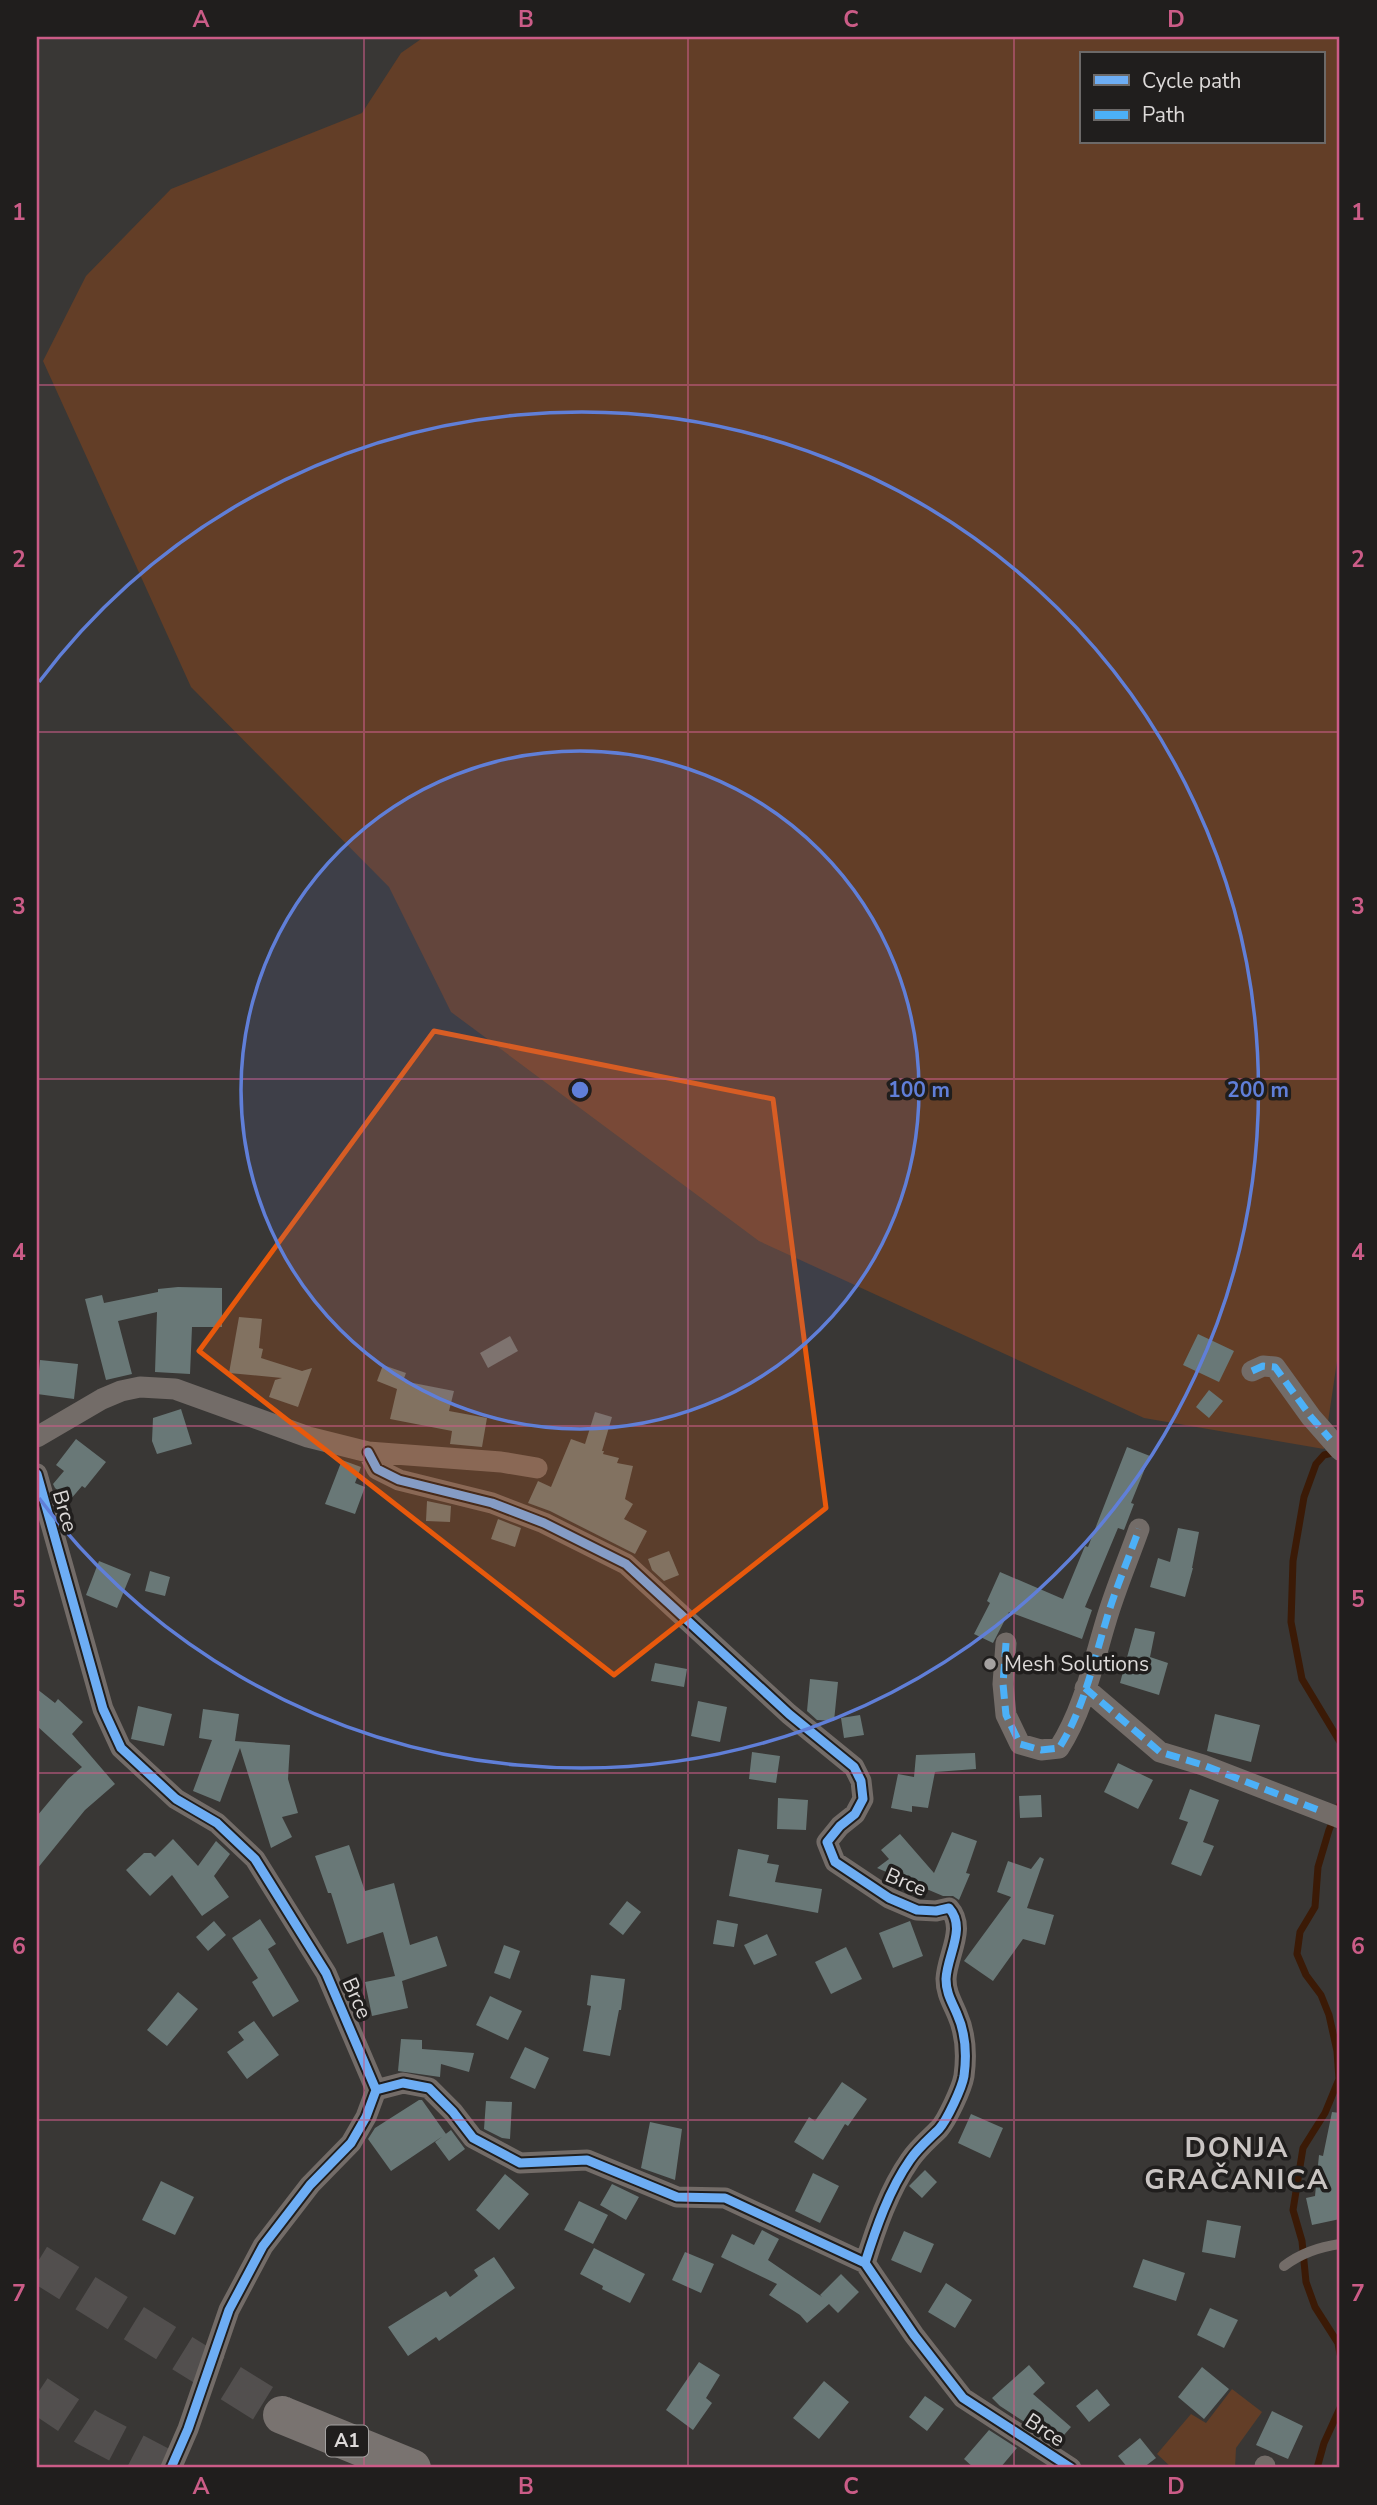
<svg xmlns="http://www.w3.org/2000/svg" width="1377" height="2505" viewBox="0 0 1377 2505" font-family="'Nunito Sans',sans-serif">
<rect width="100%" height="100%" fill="#393735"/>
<path fill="#633e27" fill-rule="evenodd" d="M 424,37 L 1340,37 L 1340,1341 L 1324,1449 L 1144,1418 L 759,1241 L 451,1012 L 389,887 L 191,687 L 43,361 L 86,276 L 171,189 L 362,113 L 401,53 ZM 1081,54 L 1323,54 L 1323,142 L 1081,142 Z
M 1232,2389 L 1262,2412 L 1236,2448 L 1235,2468 L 1172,2468 L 1157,2454 L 1191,2414 L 1206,2423 Z"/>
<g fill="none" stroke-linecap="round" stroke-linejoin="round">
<path stroke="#3b1a06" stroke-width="7" d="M 1336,1452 L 1324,1455 L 1316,1464 L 1304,1497 L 1293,1561 L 1291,1622 L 1302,1679 L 1340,1742
M 1340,1804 L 1329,1830 L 1318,1867 L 1315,1907 L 1300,1932 L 1297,1954 L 1306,1975 L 1321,1995 L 1329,2015 L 1337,2051 L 1339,2079 L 1325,2113 L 1303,2148 L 1293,2210 L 1302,2241 L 1306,2282 L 1315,2307 L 1338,2343 L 1340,2354
M 1317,2468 L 1324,2443 L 1340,2408"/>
</g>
<path fill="#697877" d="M 178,1287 L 222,1288 L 222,1327 L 192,1327 L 190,1374 L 155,1372 L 157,1312 L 118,1321 L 132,1374 L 106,1380 L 85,1299 L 102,1295 L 104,1303 L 158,1292 L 158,1289 Z
M 239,1317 L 262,1319 L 259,1348 L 263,1349 L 261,1358 L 302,1371 L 312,1368 L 298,1407 L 269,1397 L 275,1380 L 282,1378 L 229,1373 Z
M 1198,1334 L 1234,1351 L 1219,1382 L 1183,1365 Z
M 510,1336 L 518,1351 L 488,1368 L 480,1353 Z
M 40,1360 L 78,1364 L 74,1399 L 37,1394 Z
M 383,1365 L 406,1373 L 403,1381 L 454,1391 L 449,1411 L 487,1418 L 482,1447 L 450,1444 L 452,1431 L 390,1419 L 397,1389 L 377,1381 Z
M 1209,1390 L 1223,1401 L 1209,1418 L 1196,1407 Z
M 181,1409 L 192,1444 L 157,1454 L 152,1441 L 153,1418 Z
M 595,1412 L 612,1417 L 602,1451 L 604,1451 L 603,1454 L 619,1458 L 617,1463 L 633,1466 L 625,1499 L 633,1504 L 624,1519 L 647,1531 L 635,1554 L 550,1511 L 528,1503 L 538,1481 L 551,1487 L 571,1439 L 585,1444 Z
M 76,1439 L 106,1462 L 85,1488 L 82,1486 L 70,1500 L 55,1488 L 53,1484 L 64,1471 L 56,1465 Z
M 1127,1447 L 1150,1456 L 1131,1503 L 1134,1504 L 1124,1530 L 1118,1528 L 1085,1607 L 1092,1610 L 1082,1639 L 1009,1612 L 993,1643 L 974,1634 L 990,1603 L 987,1601 L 1000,1572 L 1063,1599 L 1085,1546 L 1088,1547 Z
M 342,1460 L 361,1467 L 355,1483 L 365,1487 L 355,1514 L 325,1504 Z
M 427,1501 L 451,1506 L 450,1522 L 426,1521 Z
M 498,1519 L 521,1528 L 515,1547 L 491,1539 Z
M 1178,1528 L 1199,1532 L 1192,1568 L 1193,1568 L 1185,1597 L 1150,1587 L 1158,1558 L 1170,1562 Z
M 669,1551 L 679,1575 L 664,1581 L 652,1570 L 648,1559 Z
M 99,1561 L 131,1574 L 117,1608 L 86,1595 Z
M 150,1571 L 170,1577 L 165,1596 L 145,1591 Z
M 1135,1628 L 1155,1632 L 1150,1657 L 1168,1663 L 1159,1695 L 1120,1683 Z
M 655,1663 L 687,1669 L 684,1687 L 651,1681 Z
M 810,1679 L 838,1682 L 834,1721 L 817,1720 L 807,1711 Z
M 37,1689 L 55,1703 L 58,1699 L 83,1722 L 72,1734 L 115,1784 L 85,1810 L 37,1869 L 37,1816 L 68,1779 L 82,1767 L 37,1726 Z
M 698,1701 L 727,1707 L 720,1742 L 691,1736 Z
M 138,1706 L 172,1714 L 164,1746 L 131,1739 Z
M 203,1709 L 239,1714 L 235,1741 L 290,1745 L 288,1779 L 298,1813 L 282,1817 L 292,1837 L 271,1848 L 240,1748 L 220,1802 L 193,1791 L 212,1740 L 199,1738 Z
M 1215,1714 L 1260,1725 L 1251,1762 L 1207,1751 Z
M 860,1715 L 864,1735 L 844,1738 L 841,1718 Z
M 752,1752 L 780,1756 L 776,1783 L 749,1779 Z
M 975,1753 L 976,1769 L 935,1772 L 928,1808 L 912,1806 L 912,1812 L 891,1808 L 898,1774 L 914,1777 L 916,1755 Z
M 1118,1763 L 1153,1780 L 1138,1809 L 1104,1792 Z
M 1190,1789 L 1219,1800 L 1203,1842 L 1214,1846 L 1201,1876 L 1171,1864 L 1188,1822 L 1179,1819 Z
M 1041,1795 L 1042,1817 L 1020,1818 L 1019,1796 Z
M 778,1798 L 808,1800 L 806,1830 L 777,1829 Z
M 952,1832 L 977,1841 L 966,1873 L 970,1874 L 959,1900 L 953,1896 L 943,1896 L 877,1868 L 889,1859 L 881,1850 L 900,1834 L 934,1873 Z
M 173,1839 L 198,1866 L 216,1841 L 230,1854 L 214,1876 L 229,1897 L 202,1916 L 172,1875 L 150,1896 L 126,1870 L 144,1853 L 151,1853 L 155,1857 Z
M 349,1845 L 365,1891 L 394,1883 L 410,1945 L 437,1936 L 447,1966 L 402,1981 L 408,2008 L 372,2016 L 365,1982 L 395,1976 L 383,1932 L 347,1944 L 331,1893 L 328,1893 L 315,1856 Z
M 738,1849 L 769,1855 L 767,1863 L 779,1865 L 775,1882 L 822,1889 L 818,1913 L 729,1896 Z
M 1040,1857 L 1044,1859 L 1027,1908 L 1054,1915 L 1045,1945 L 1023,1939 L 993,1981 L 964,1961 L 1011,1897 L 997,1892 L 1008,1861 L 1031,1869 Z
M 627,1901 L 641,1912 L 623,1935 L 609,1924 Z
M 260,1919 L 276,1944 L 268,1949 L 299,2001 L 273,2017 L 252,1982 L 258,1978 L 232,1938 Z
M 717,1920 L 738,1924 L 734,1947 L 713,1944 Z
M 214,1921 L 226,1935 L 208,1951 L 196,1937 Z
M 910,1921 L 923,1956 L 893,1968 L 879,1933 Z
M 767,1934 L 777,1955 L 754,1965 L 744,1945 Z
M 504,1945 L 520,1951 L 510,1979 L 494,1973 Z
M 846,1947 L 862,1979 L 831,1994 L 815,1962 Z
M 591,1975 L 625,1979 L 621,2010 L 619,2010 L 610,2056 L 583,2051 L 591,2006 L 587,2005 Z
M 178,1992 L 198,2009 L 167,2046 L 147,2030 Z
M 490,1996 L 522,2011 L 508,2040 L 476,2025 Z
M 254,2021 L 279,2055 L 247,2079 L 227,2052 L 244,2040 L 238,2032 Z
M 401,2039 L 422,2040 L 422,2049 L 474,2053 L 469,2072 L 441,2064 L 440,2077 L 398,2071 Z
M 525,2047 L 549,2058 L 535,2089 L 510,2078 Z
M 842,2082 L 867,2099 L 848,2126 L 845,2124 L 823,2160 L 794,2142 L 809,2117 L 815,2121 Z
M 419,2100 L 422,2100 L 446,2134 L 391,2171 L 368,2139 L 375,2128 Z
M 486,2101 L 512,2102 L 510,2139 L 502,2138 L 484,2129 Z
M 1332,2112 L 1340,2113 L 1340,2219 L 1312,2225 L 1306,2198 L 1315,2196 L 1319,2155 L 1323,2156 Z
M 971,2114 L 1003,2128 L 990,2158 L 958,2143 Z
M 650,2122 L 682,2129 L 675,2180 L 641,2168 Z
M 451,2130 L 465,2149 L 449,2161 L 435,2142 Z
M 925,2170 L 937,2182 L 922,2198 L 909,2186 Z
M 813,2173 L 839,2186 L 820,2223 L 795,2211 Z
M 505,2174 L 529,2194 L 499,2230 L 476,2210 Z
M 161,2181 L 194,2197 L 175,2235 L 142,2220 Z
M 612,2184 L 639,2197 L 626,2220 L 600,2205 Z
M 579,2201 L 608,2215 L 593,2244 L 564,2230 Z
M 1207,2220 L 1241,2226 L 1235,2258 L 1202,2252 Z
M 762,2230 L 779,2239 L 768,2260 L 822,2297 L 820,2295 L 841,2274 L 859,2292 L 838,2313 L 829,2304 L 807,2323 L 800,2315 L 769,2295 L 777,2284 L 721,2257 L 732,2234 L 754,2245 Z
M 904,2231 L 934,2244 L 921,2273 L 891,2260 Z
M 594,2248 L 645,2274 L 630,2303 L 602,2289 L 603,2286 L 580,2274 Z
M 685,2252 L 714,2264 L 701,2293 L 672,2280 Z
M 494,2257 L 515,2288 L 439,2341 L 436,2337 L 408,2356 L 388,2327 L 446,2291 L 450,2297 L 478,2276 L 474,2270 Z
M 1143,2259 L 1185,2273 L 1176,2301 L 1133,2287 Z
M 946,2283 L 972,2300 L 955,2328 L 928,2312 Z
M 1210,2308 L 1238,2320 L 1224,2348 L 1197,2335 Z
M 699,2362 L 720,2375 L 706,2398 L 712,2403 L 693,2430 L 666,2410 Z
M 1029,2365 L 1045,2383 L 1033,2394 L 1071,2427 L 1057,2443 L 1000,2406 L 992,2398 Z
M 1202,2367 L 1229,2389 L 1204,2419 L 1178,2397 Z
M 824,2381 L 849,2402 L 819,2439 L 793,2418 Z
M 1097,2389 L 1110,2405 L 1089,2422 L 1076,2406 Z
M 925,2396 L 944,2409 L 927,2431 L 909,2417 Z
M 1272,2411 L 1303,2426 L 1288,2459 L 1256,2445 Z
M 989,2430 L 1017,2448 L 1000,2468 L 974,2468 L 964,2459 Z
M 1140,2438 L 1156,2458 L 1143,2468 L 1128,2468 L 1118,2456 Z"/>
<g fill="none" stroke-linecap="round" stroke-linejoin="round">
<path stroke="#524f4e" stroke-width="38" stroke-dasharray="38 19" stroke-linecap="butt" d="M 37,2263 L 282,2415
M 37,2394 L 88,2428 L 165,2468"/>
<path stroke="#736c68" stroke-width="10" d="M 1284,2266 C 1301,2253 1318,2247 1340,2244"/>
<path stroke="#736c68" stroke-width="21" d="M 1252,1371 L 1263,1366 L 1275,1367 L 1311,1417 L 1340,1450
M 37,1437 L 102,1399 L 121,1391 L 140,1387 L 175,1389 L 308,1437 L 368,1452 L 501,1462 L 537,1468
M 368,1452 L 377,1469 L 399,1480 L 492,1503 L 544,1523 L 626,1564 L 789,1714 L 854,1767 L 861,1781 L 863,1799 L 855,1814 L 840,1826 L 827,1842 L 835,1862 L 889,1898 L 917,1910 L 936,1911 L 949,1908 C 967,1928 947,1955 946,1979 C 946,1993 952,2002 957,2014 C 966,2034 967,2054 964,2076 C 962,2088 947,2120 939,2129 C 929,2139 918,2148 910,2160 C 889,2190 876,2228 865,2263
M 37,1474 L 103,1709 L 121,1748 L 176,1799 L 217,1823 L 255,1859 L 326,1973 L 376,2090 L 403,2083 L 429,2088 L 453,2112 L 473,2138 L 520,2163 L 587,2160 L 677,2197 L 725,2198 L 865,2263 L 914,2335 L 963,2398 L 1071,2468
M 1006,1643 L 1003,1684 L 1006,1715 L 1020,1744 L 1041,1750 L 1059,1748 C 1083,1711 1093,1664 1106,1621 C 1115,1590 1128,1560 1139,1529
M 1085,1688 L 1160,1752 L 1203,1765 L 1340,1818
M 171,2468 L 188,2429 L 229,2310 L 263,2246 L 310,2185 L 351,2143 L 366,2117 L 376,2090
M 1265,2468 L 1265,2466"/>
<path stroke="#797370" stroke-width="38" d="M 282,2415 L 412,2468"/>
<path stroke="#4cb0f7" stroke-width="7" stroke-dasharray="14 7" stroke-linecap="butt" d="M 1252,1371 L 1263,1366 L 1275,1367 L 1311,1417 L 1330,1439
M 1006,1643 L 1003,1684 L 1006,1715 L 1020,1744 L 1041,1750 L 1059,1748 C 1083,1711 1093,1664 1106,1621 C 1115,1590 1128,1560 1139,1529
M 1085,1688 L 1160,1752 L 1203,1765 L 1321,1811
M 1265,2468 L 1265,2466"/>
<defs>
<path id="cycleway" d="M 368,1452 L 377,1469 L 399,1480 L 492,1503 L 544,1523 L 626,1564 L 789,1714 L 854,1767 L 861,1781 L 863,1799 L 855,1814 L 840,1826 L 827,1842 L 835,1862 L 889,1898 L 917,1910 L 936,1911 L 949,1908 C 967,1928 947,1955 946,1979 C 946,1993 952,2002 957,2014 C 966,2034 967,2054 964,2076 C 962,2088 947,2120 939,2129 C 929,2139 918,2148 910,2160 C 889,2190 876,2228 865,2263
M 37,1474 L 103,1709 L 121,1748 L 176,1799 L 217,1823 L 255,1859 L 326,1973 L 376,2090 L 403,2083 L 429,2088 L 453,2112 L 473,2138 L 520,2163 L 587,2160 L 677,2197 L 725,2198 L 865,2263 L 914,2335 L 963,2398 L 1071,2468
M 171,2468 L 188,2429 L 229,2310 L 263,2246 L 310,2185 L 351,2143 L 366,2117 L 376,2090"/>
</defs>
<use href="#cycleway" stroke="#201e1d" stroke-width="13"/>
<use href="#cycleway" stroke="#6dadf4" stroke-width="9"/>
</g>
<path fill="#e8590c" fill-opacity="0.2" stroke="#e8590c" stroke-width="5" stroke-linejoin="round" d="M 434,1031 L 773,1099 L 826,1508 L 614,1675 L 199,1351 Z"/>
<path fill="none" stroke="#cb5c87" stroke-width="2" stroke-opacity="0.55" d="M 364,37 L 364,2468M 688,37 L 688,2468M 1014,37 L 1014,2468M 37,385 L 1340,385M 37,732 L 1340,732M 37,1079 L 1340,1079M 37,1426 L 1340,1426M 37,1773 L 1340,1773M 37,2120 L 1340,2120"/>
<circle cx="580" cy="1090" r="339" fill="#607fd8" fill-opacity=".12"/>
<g fill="none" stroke="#607fd8" stroke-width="3.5">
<circle cx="580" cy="1090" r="339"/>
<path d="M39 682A678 678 0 1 1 39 1498"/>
</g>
<circle fill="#a4a1a0" stroke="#201e1d" stroke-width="2.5" cx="990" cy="1664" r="7"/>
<g text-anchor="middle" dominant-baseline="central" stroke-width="7" stroke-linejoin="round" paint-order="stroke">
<rect fill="#201e1d" stroke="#a4a2a1" stroke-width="2" x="326" y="2425.5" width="42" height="31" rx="5"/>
<g font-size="19" font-weight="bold" fill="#dddad9">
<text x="347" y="2441">A1</text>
</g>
<g font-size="21" fill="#dddad9" stroke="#201e1d">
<text transform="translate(65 1511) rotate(74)">Brce</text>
<text transform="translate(906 1882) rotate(23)">Brce</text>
<text transform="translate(357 1998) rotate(66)">Brce</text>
<text transform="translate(1045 2430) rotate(33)">Brce</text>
</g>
<g font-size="21" fill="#dddad9" stroke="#201e1d" text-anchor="start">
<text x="1004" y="1664">Mesh Solutions</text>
</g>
<g font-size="28" font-weight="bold" letter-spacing="2" fill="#cac5c3" stroke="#201e1d">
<text x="1237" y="2148">DONJA<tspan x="1237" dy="32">GRAČANICA</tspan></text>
</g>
</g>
<circle cx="580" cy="1090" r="10" fill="#607fd8" stroke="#201e1d" stroke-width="3.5"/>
<g font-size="21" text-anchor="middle" font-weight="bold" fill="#607fd8" stroke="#201e1d" stroke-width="7" stroke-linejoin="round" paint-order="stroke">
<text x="919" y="1097">100 m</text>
<text x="1258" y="1097">200 m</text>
</g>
<rect width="1377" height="2505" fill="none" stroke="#201e1d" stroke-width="77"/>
<rect x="1080" y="52" width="245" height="91" fill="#201e1d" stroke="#6c6968" stroke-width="2"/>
<rect x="1094" y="75" width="35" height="10" fill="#6dadf4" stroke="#6c6968" stroke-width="2"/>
<text x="1142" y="88" font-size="21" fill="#dddad9">Cycle path</text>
<rect x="1094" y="110" width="35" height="10" fill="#4cb0f7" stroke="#6c6968" stroke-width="2"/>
<text x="1142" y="122" font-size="21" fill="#dddad9">Path</text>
<rect x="38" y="38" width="1300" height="2428" fill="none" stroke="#cb5c87" stroke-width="2.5"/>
<g font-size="23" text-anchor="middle" font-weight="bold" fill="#cb5c87">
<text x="201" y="27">A</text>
<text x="526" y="27">B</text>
<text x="851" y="27">C</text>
<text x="1176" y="27">D</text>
<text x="19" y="220">1</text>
<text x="1358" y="220">1</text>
<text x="19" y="567">2</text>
<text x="1358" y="567">2</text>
<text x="19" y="914">3</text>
<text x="1358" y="914">3</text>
<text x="19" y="1260">4</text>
<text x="1358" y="1260">4</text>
<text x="19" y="1607">5</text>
<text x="1358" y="1607">5</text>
<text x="19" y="1954">6</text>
<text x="1358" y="1954">6</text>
<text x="19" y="2301">7</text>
<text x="1358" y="2301">7</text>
<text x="201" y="2494">A</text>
<text x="526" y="2494">B</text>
<text x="851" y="2494">C</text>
<text x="1176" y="2494">D</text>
</g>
</svg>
